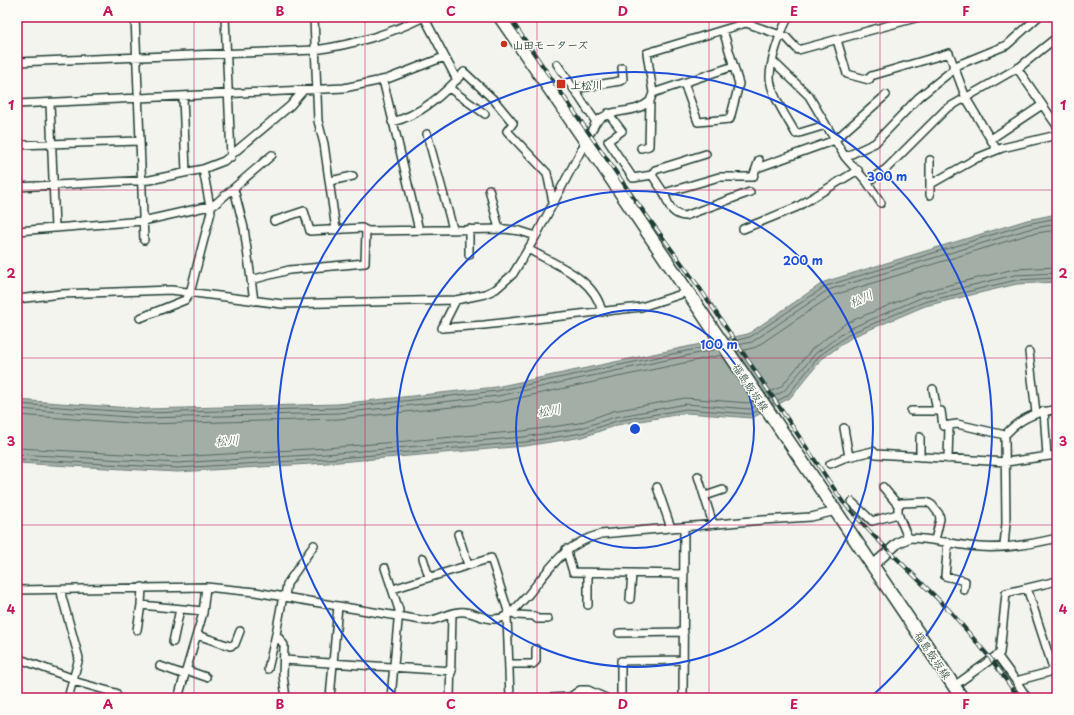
<svg xmlns="http://www.w3.org/2000/svg" width="1074" height="715" viewBox="0 0 1074 715" font-family="'Playpen Sans','Klee One',sans-serif">
<rect width="100%" height="100%" fill="#f4f4ef"/>
<filter id="ink" filterUnits="userSpaceOnUse"><feTurbulence type="fractalNoise" baseFrequency=".025" numOctaves="2"/><feDisplacementMap in="SourceGraphic" scale="8" xChannelSelector="R" yChannelSelector="G"/><feConvolveMatrix kernelMatrix="1 2 1 2 8 2 1 2 1" color-interpolation-filters="sRGB"/></filter>
<g filter="url(#ink)">
<path fill="#a3aea7" stroke="#6e8179" d="M 1057,214 L 1057,282 L 1017,284 L 925,306 L 852,337 L 822,359 L 790,398 L 752,418 L 687,413 L 617,425 L 583,437 L 525,446 L 327,463 L 177,472 L 17,463 L 17,400 L 145,409 L 338,404 L 496,387 L 748,334 L 824,282 L 1027,220 Z"/>
<g fill="none" stroke-linecap="round" stroke-linejoin="round">
<path stroke="#546a62" stroke-width="1" d="M 730,342 L 750,337 L 826,286 L 1027,224 L 1057,218
M 733,346 L 752,342 L 828,290 L 1029,229 L 1057,224
M 737,352 L 756,347 L 831,296 L 1030,234 L 1057,230
M 765,394 L 781,387 L 812,349 L 846,323 L 921,292 L 1014,269 L 1057,267
M 769,399 L 784,391 L 816,353 L 849,329 L 923,297 L 1015,275 L 1057,273
M 17,404 L 145,413 L 338,408 L 497,391 L 715,345
M 772,404 L 788,395 L 819,356 L 851,333 L 924,302 L 1016,280 L 1057,278
M 17,409 L 144,418 L 339,413 L 498,396 L 718,349
M 17,415 L 144,424 L 339,419 L 499,402 L 722,355
M 17,448 L 177,457 L 326,448 L 523,431 L 579,423 L 613,411 L 685,398 L 748,403 L 753,401
M 17,454 L 177,463 L 326,454 L 524,437 L 581,428 L 615,417 L 686,404 L 750,409 L 756,406
M 17,459 L 177,468 L 327,459 L 525,442 L 582,433 L 616,421 L 686,409 L 751,414 L 759,410"/>
<defs>
<path id="minor" d="M 135,17 L 144,240
M 225,17 L 231,157
M 314,17 L 318,121 L 324,144 L 336,230
M 424,17 L 457,80
M 655,17 L 659,17
M 787,20 C 780,33 770,62 770,77 C 770,94 788,119 796,134 L 826,125
M 837,40 L 847,74 L 869,80 L 871,76 L 949,53 L 966,98 L 997,150
M 17,62 L 315,50 C 355,44 387,35 424,17
M 774,62 L 809,96 L 845,157 L 867,182 L 881,203
M 557,64 L 596,122
M 953,67 L 1007,45 L 1038,17
M 1017,68 L 1057,126
M 383,80 L 419,230
M 684,83 L 698,122 L 730,119 L 739,84 L 723,30
M 449,88 L 485,114
M 574,89 L 620,81 L 623,79 L 622,68
M 653,93 L 647,53 L 746,23 L 786,37 L 798,50 L 919,17
M 183,97 L 186,172
M 50,103 L 55,228
M 17,104 L 344,88 L 387,79 L 444,57
M 608,113 L 622,131 L 608,141 L 633,178 L 652,175 L 664,193 L 719,177 L 753,177 L 759,160
M 392,122 C 421,115 444,94 464,72 L 494,100 L 513,123 L 507,131 L 547,173 L 553,202
M 427,134 L 453,229
M 991,139 L 1042,105
M 17,145 L 139,141
M 641,148 L 649,146 L 650,101 L 653,93 L 734,66
M 845,157 L 875,143 L 918,98 L 954,69
M 930,160 L 930,195
M 757,168 L 835,140 L 886,95
M 652,175 L 655,170 L 706,154
M 330,181 L 353,176
M 867,182 L 886,169 L 946,109 L 1021,66 L 1057,37
M 931,184 L 977,158 L 1002,148 L 1057,135
M 17,187 L 150,180 L 203,169 L 224,161 L 290,106 L 302,92
M 234,189 L 244,228 L 254,301
M 489,189 L 499,229
M 664,193 C 669,205 671,215 685,216 L 750,192
M 274,221 L 304,211 L 310,231 L 362,228 L 367,231 L 505,229 L 520,231 L 536,236
M 743,229 L 797,207 L 858,170
M 17,231 L 143,221 L 214,205 L 272,155
M 528,249 C 556,265 595,278 602,312
M 469,255 L 469,229
M 251,280 L 289,270 L 365,263 L 366,230
M 17,299 L 61,294 L 171,290 L 282,304 L 456,300 L 485,294 L 496,289 L 513,274 L 536,236 L 596,122 C 613,106 633,116 650,101
M 140,318 L 185,300 L 190,293 L 211,212 L 203,169
M 442,328 L 484,325 L 641,307 L 688,292
M 442,328 L 456,300
M 1029,352 L 1036,413
M 933,389 L 937,411
M 911,411 L 941,411 L 943,426 L 957,424 L 1005,435
M 1044,411 L 1047,456
M 844,428 L 849,457
M 920,437 L 920,457
M 948,459 L 949,426
M 830,464 L 844,458 L 873,451 L 876,454 L 1006,462 L 1057,455
M 698,476 L 713,524
M 657,487 L 671,528
M 883,487 L 898,505
M 705,496 L 723,490
M 852,502 L 872,521 L 898,514
M 458,534 L 468,565
M 935,540 L 940,519 L 939,514 L 932,505 L 927,502 L 901,503 L 898,505 L 898,514 L 908,538 C 929,538 948,543 969,546 C 998,550 1029,545 1057,538
M 948,542 L 945,576 L 965,581 L 964,590
M 1004,546 L 1006,523 L 1005,435 C 1019,419 1037,411 1057,410
M 566,549 L 573,572 L 684,574
M 423,558 L 429,577
M 385,568 L 399,610 L 391,698
M 142,587 L 141,605 L 203,611
M 1027,588 L 1054,671
M 393,589 L 491,558 L 509,614
M 17,590 L 206,587 L 255,592 L 427,621 C 440,620 453,610 465,612 C 479,614 491,624 506,616 C 514,612 522,601 528,595 C 551,567 564,544 601,534 L 763,520 L 811,517 L 836,511
M 61,590 L 62,597 L 79,658 L 68,698
M 283,596 L 276,634 L 284,645 L 283,675 L 286,698
M 285,596 L 287,584 L 314,545
M 630,599 L 632,574
M 588,605 L 588,573
M 511,612 L 517,615 L 534,616 L 537,619 L 548,619
M 507,616 L 510,698
M 137,630 L 141,605
M 619,633 L 684,632
M 197,635 L 230,646 L 235,644 L 240,631
M 173,642 L 180,609
M 997,655 L 1016,681 L 1057,670
M 17,658 L 74,679
M 284,660 L 452,671
M 509,664 L 533,664 L 536,661 L 536,649
M 160,666 L 185,675
M 268,669 L 276,634
M 186,670 L 206,677
M 73,681 L 116,693
M 1016,681 L 1027,698
M 954,686 L 1000,653 L 1006,593 L 1057,581
M 178,698 L 203,613 L 206,587
M 330,698 L 338,606
M 450,698 L 452,614
M 550,698 L 570,697 L 580,690 L 588,690 L 606,698
M 621,698 L 621,661 L 684,660
M 683,698 L 684,527"/>
<path id="tertiary" d="M 872,566 L 898,543 L 908,538"/>
<path id="primary" d="M 500,17 L 602,165 L 962,698"/>
</defs>
<use href="#minor" stroke="#1f3d34" stroke-width="10"/>
<use href="#tertiary" stroke="#1f3d34" stroke-width="12"/>
<use href="#primary" stroke="#1f3d34" stroke-width="15"/>
<use href="#minor" stroke="#fdfcf7" stroke-width="7"/>
<use href="#tertiary" stroke="#fdfcf7" stroke-width="9"/>
<use href="#primary" stroke="#fdfcf7" stroke-width="12"/>
<defs>
<path id="rail" d="M 509,17 L 633,197 L 699,287 L 843,502 L 873,535 L 950,611 L 991,659 L 1019,698"/>
</defs>
<use href="#rail" stroke="#1f3d34" stroke-width="4"/>
<use href="#rail" stroke="#fdfcf7" stroke-width="2.5" stroke-dasharray="8" stroke-linecap="butt"/>
</g>
</g>
<path fill="none" stroke="#c2185b" stroke-width="1" stroke-opacity="0.55" d="M 194,17 L 194,698M 365,17 L 365,698M 537,17 L 537,698M 709,17 L 709,698M 880,17 L 880,698M 17,190 L 1057,190M 17,358 L 1057,358M 17,525 L 1057,525"/>
<g fill="none" stroke="#1d4ed8" stroke-width="2">
<circle cx="635" cy="429" r="119"/>
<circle cx="635" cy="429" r="238"/>
<path d="M398 696A357 357 0 1 1 872 696"/>
</g>
<g fill="#c8321e" stroke="#fdfcf7" stroke-width="1.5">
<circle cx="504" cy="44" r="4"/>
<rect x="556" y="79" width="10" height="10" rx="2"/>
</g>
<g text-anchor="middle" dominant-baseline="central" stroke-width="3" stroke-linejoin="round" paint-order="stroke">
<g font-size="11" font-weight="bold" fill="#1f3d34" stroke="#fdfcf7" text-anchor="start">
<text x="512" y="44">山田モーターズ</text>
<text x="570" y="84">上松川</text>
</g>
<g font-size="11" fill="#1f3d34" stroke="#fdfcf7">
<text transform="translate(751 387) rotate(56)">福島飯坂線</text>
<text transform="translate(933 655) rotate(56)">福島飯坂線</text>
</g>
<g font-size="12" font-style="italic" fill="#475f56" stroke="#fdfcf7">
<text transform="translate(861 298) rotate(-24)">松川</text>
<text transform="translate(549 410) rotate(-10)">松川</text>
<text transform="translate(227 440) rotate(-4)">松川</text>
</g>
</g>
<circle cx="635" cy="429" r="6" fill="#1d4ed8" stroke="#fdfcf7" stroke-width="2"/>
<g font-size="12" text-anchor="middle" font-weight="bold" fill="#1d4ed8" stroke="#fdfcf7" stroke-width="3" stroke-linejoin="round" paint-order="stroke">
<text x="887" y="181">300 m</text>
<text x="803" y="265">200 m</text>
<text x="719" y="349">100 m</text>
</g>
<rect width="1074" height="715" fill="none" stroke="#fdfcf7" stroke-width="44"/>
<rect x="22" y="22" width="1030" height="671" fill="none" stroke="#c2185b" stroke-width="1.5"/>
<g font-size="13" text-anchor="middle" font-weight="bold" fill="#c2185b">
<text x="108" y="16">A</text>
<text x="280" y="16">B</text>
<text x="451" y="16">C</text>
<text x="623" y="16">D</text>
<text x="794" y="16">E</text>
<text x="966" y="16">F</text>
<text x="11" y="110">1</text>
<text x="1063" y="110">1</text>
<text x="11" y="278">2</text>
<text x="1063" y="278">2</text>
<text x="11" y="446">3</text>
<text x="1063" y="446">3</text>
<text x="11" y="614">4</text>
<text x="1063" y="614">4</text>
<text x="108" y="709">A</text>
<text x="280" y="709">B</text>
<text x="451" y="709">C</text>
<text x="623" y="709">D</text>
<text x="794" y="709">E</text>
<text x="966" y="709">F</text>
</g>
</svg>
